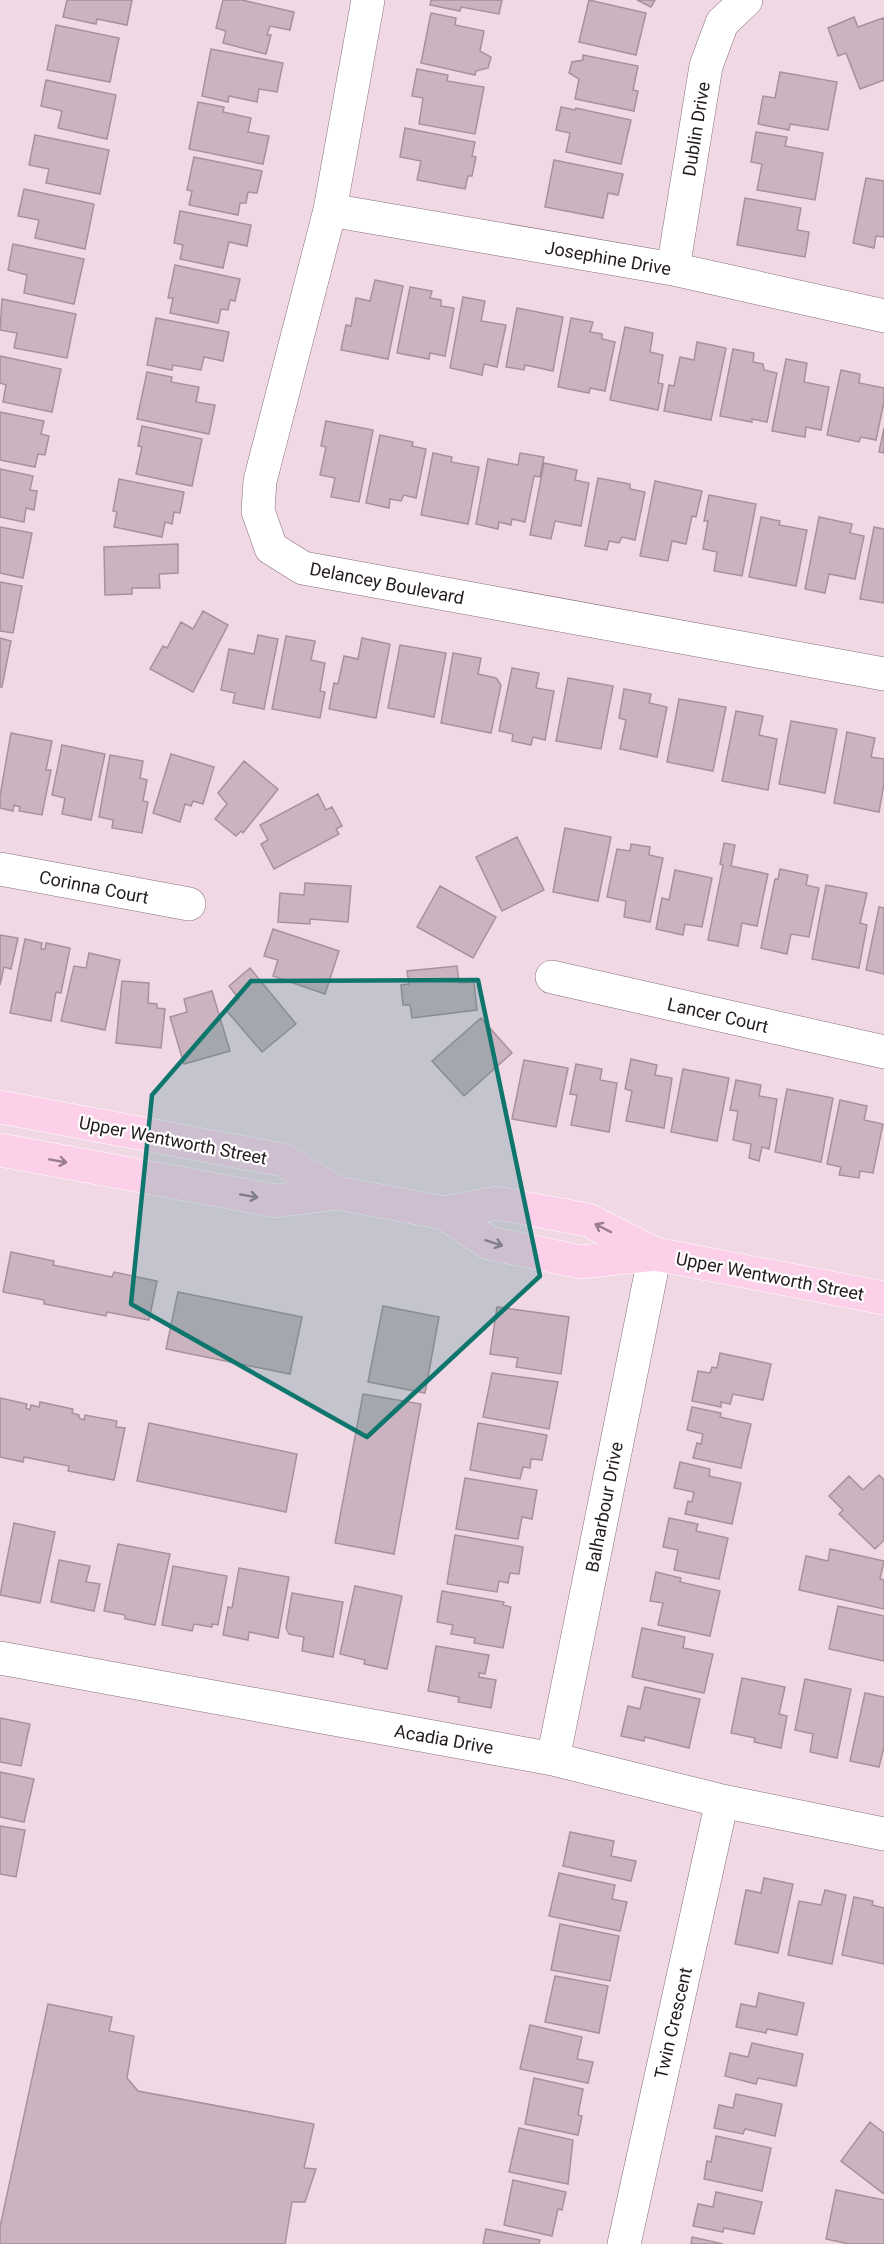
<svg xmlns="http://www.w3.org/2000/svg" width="884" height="2244" viewBox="0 0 884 2244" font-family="Roboto,sans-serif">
<rect width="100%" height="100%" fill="#f1d8e5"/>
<path fill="#cbb3c0" stroke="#a8919d" stroke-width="1.5" d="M 67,0 L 132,0 L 127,25 L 97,19 L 96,24 L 63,17 Z
M 223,0 L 242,0 L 294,12 L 290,30 L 270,26 L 267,35 L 271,35 L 266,54 L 223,43 L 226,31 L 216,28 Z
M 431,0 L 502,0 L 499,14 L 461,7 L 460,11 L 430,5 Z
M 589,0 L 646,13 L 636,55 L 579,42 Z
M 637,0 L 655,0 L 651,7 Z
M 431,13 L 456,18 L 455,25 L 484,31 L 480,51 L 491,57 L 488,68 L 476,71 L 475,75 L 421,63 Z
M 854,17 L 858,27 L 883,18 L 884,21 L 884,80 L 860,89 L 846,53 L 838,56 L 828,28 Z
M 56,25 L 119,38 L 110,82 L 47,70 Z
M 211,49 L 283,63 L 277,92 L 259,89 L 257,102 L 229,96 L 228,102 L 202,96 Z
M 583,55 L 638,66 L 633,90 L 638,91 L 634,111 L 575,99 L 579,79 L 569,73 L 572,62 L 583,60 Z
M 417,69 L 448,75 L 447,81 L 484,87 L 475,134 L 419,124 L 423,98 L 412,96 Z
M 780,72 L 837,82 L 828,130 L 790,124 L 789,130 L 758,124 L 763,96 L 775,98 Z
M 46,80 L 116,95 L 107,139 L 58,128 L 62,111 L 41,106 Z
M 198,102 L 224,107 L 223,112 L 251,118 L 248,132 L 269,136 L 263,164 L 189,149 Z
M 561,107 L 575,110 L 576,108 L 631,120 L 621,164 L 566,152 L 570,133 L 556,130 Z
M 405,128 L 475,142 L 472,156 L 476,157 L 472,176 L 468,176 L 465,189 L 417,180 L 421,161 L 400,157 Z
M 756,132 L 787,137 L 785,146 L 823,153 L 815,200 L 757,190 L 762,164 L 751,162 Z
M 35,135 L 109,150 L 100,194 L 46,183 L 49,169 L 29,165 Z
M 194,157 L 262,171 L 257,193 L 248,192 L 246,203 L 240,203 L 238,215 L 189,205 L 192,191 L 187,190 Z
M 554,160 L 623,174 L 618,195 L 608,193 L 603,218 L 545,207 Z
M 866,178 L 884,181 L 884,237 L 876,236 L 874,248 L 853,243 Z
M 24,189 L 94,204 L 85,249 L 35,238 L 39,220 L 18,216 Z
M 745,198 L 801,208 L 797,230 L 809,232 L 805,257 L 737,245 Z
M 180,211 L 251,225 L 247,246 L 229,242 L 223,268 L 180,259 L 183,245 L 174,243 Z
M 13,244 L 84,259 L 74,304 L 24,293 L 27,275 L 8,270 Z
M 175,265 L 240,279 L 235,301 L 230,300 L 228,310 L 221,309 L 218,323 L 170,313 L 173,298 L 168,298 Z
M 375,280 L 403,286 L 388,359 L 341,350 L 346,325 L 351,326 L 356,298 L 370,301 Z
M 410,287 L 432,291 L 430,298 L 441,300 L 441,306 L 454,308 L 445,356 L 430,353 L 429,359 L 397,353 Z
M 463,297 L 485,301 L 481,321 L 506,325 L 497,367 L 484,364 L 482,375 L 450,368 Z
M 2,299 L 76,314 L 67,358 L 14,348 L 17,333 L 0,330 Z
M 517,308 L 563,317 L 553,371 L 525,365 L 524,370 L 506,367 Z
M 156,318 L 229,332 L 223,361 L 204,357 L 201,370 L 173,365 L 172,370 L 147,365 Z
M 571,318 L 593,322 L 590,332 L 602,334 L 602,339 L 615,342 L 605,391 L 590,388 L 589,393 L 558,387 Z
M 625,327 L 653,333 L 650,352 L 663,355 L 658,383 L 663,384 L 658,410 L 610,400 Z
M 697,342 L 726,348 L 711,420 L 664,411 L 669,385 L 674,386 L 680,357 L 694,360 Z
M 733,349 L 754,353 L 753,362 L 763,364 L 764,370 L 777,373 L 767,422 L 752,419 L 752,422 L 720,416 Z
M 0,356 L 61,369 L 52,412 L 3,402 L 6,385 L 0,383 Z
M 786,359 L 807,363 L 804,382 L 829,387 L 821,430 L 806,427 L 805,437 L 772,431 Z
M 841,370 L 860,374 L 859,383 L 884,388 L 884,402 L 876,440 L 861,437 L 859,442 L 827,435 Z
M 147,372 L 172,377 L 171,382 L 199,387 L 196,402 L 215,405 L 209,434 L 137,419 Z
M 0,412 L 44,421 L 41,434 L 49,436 L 45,455 L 38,454 L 35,467 L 0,460 Z
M 326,421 L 373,430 L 359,502 L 331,497 L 335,478 L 320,475 L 326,447 L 321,446 Z
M 142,426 L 202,439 L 192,486 L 136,474 L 142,447 L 138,446 Z
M 884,428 L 884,453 L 879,452 Z
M 380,435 L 413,442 L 412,446 L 426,449 L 416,498 L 404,495 L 401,501 L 390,499 L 389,508 L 366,503 Z
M 433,453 L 452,457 L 451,462 L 479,467 L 468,524 L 421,515 Z
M 520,453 L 544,457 L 540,477 L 534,476 L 525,522 L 512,519 L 511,525 L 499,522 L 498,529 L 476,524 L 488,459 L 518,465 Z
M 544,463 L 577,470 L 575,480 L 589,483 L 581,526 L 555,521 L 551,539 L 530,535 Z
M 0,469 L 33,476 L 30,490 L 37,491 L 34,510 L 26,508 L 24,522 L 0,517 Z
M 598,478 L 630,484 L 630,489 L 645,492 L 635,540 L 622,537 L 619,543 L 609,541 L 607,550 L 585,546 Z
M 119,479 L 184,492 L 180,513 L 174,512 L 172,524 L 165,522 L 162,537 L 114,527 L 117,512 L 113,511 Z
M 655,481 L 702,491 L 696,517 L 692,516 L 686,544 L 672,541 L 668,561 L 640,556 Z
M 709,495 L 756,504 L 742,576 L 714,571 L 717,552 L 703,549 L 708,521 L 704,521 Z
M 761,517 L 780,521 L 779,525 L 807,530 L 796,586 L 749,577 Z
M 819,517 L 852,524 L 850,533 L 864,536 L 855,579 L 829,574 L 825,593 L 805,589 Z
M 0,527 L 32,533 L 23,578 L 0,573 Z
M 874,527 L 884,529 L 884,603 L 860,599 Z
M 178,544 L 178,573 L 159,574 L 160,588 L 132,588 L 132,594 L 105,595 L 104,547 Z
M 0,582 L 22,586 L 13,633 L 0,631 Z
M 203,611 L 228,625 L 193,692 L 150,669 L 163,646 L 167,648 L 181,622 L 193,629 Z
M 258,635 L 278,639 L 264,709 L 233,703 L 235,693 L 221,690 L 229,649 L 254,654 Z
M 286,636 L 315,641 L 311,660 L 325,663 L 320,691 L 325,692 L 320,718 L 272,709 Z
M 0,638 L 11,641 L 2,687 L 0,687 Z
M 362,638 L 390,644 L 376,718 L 329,709 L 334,683 L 338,684 L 344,656 L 358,659 Z
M 400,645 L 446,653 L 434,717 L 388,708 Z
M 453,653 L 481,658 L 478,674 L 496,678 L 501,685 L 491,733 L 441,723 Z
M 512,668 L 539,673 L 536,688 L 554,691 L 545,740 L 533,737 L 531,745 L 512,741 L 513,734 L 499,731 Z
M 568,678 L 613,686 L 601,749 L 556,741 Z
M 624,689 L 651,694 L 649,703 L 667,707 L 657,757 L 620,749 L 626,720 L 619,718 Z
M 679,699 L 726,707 L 713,771 L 667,762 Z
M 736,711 L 763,716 L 759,735 L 777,739 L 768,790 L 722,781 Z
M 791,721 L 837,729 L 825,793 L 779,784 Z
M 847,732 L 875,738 L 871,757 L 884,759 L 884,784 L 879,812 L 834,803 Z
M 11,733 L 52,741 L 46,770 L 51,770 L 42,815 L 19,811 L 20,807 L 14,805 L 13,811 L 0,808 L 0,796 Z
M 62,745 L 105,754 L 91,820 L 62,814 L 65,798 L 52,795 Z
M 171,754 L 214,767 L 203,804 L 193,801 L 191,806 L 185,804 L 180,822 L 153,813 Z
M 110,755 L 143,761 L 140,778 L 147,780 L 143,801 L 148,802 L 142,833 L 112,828 L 113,820 L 99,817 Z
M 244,761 L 278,789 L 243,833 L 241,831 L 236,836 L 215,819 L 227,804 L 218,793 Z
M 318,794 L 326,810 L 332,807 L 342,826 L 336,829 L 339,834 L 274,869 L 261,844 L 268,840 L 260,825 Z
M 565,828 L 611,837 L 598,901 L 553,892 Z
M 517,837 L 544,890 L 502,911 L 476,857 Z
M 724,843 L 735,845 L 731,866 L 768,874 L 757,926 L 742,923 L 738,946 L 708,940 L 723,865 L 720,864 Z
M 631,844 L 650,847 L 649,855 L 663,858 L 650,922 L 624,917 L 626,901 L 607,897 L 617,849 L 630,851 Z
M 780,869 L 808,875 L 806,885 L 819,888 L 809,937 L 791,934 L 787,954 L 761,948 L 775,879 L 778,879 Z
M 675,870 L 712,878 L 702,927 L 685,924 L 683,935 L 656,929 L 662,898 L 669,900 Z
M 305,883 L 351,886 L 348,922 L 310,919 L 310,924 L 278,922 L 280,893 L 304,895 Z
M 826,885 L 867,893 L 860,923 L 867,925 L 859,968 L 812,959 Z
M 440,886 L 496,917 L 473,958 L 417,927 Z
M 879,907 L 884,908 L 884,974 L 866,970 Z
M 273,929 L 339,951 L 325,994 L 273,976 L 278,960 L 264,956 Z
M 0,935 L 18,938 L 11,969 L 4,967 L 0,985 Z
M 25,939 L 42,943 L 41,949 L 45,949 L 46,943 L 70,948 L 61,993 L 56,992 L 51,1021 L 10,1013 Z
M 89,953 L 120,960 L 105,1030 L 61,1021 L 74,966 L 86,968 Z
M 457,966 L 459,983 L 474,982 L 477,1010 L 412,1018 L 410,1005 L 403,1005 L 401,985 L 409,984 L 407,971 Z
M 250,968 L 296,1024 L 262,1052 L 226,1010 L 239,999 L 229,986 Z
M 122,981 L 149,983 L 148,1003 L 157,1004 L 157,1008 L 165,1009 L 161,1048 L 116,1043 Z
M 212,991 L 230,1051 L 184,1064 L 170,1017 L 187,1012 L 184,999 Z
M 481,1018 L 512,1053 L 464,1096 L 432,1061 Z
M 631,1059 L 657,1065 L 655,1075 L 672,1078 L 664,1128 L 626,1121 L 632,1091 L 625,1089 Z
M 524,1060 L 568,1068 L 556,1127 L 512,1119 Z
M 576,1064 L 602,1069 L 600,1080 L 617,1083 L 609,1132 L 571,1125 L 577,1095 L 570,1094 Z
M 683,1069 L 729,1078 L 717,1141 L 671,1132 Z
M 736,1080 L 761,1085 L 759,1096 L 777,1099 L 769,1149 L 762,1147 L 759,1161 L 749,1158 L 751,1144 L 733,1140 L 738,1111 L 730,1110 Z
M 787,1089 L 833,1098 L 821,1162 L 775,1152 Z
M 840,1100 L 867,1106 L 864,1120 L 883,1124 L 873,1173 L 860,1171 L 859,1178 L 839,1175 L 841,1167 L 827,1164 Z
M 11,1252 L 54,1261 L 53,1265 L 112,1277 L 114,1272 L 157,1281 L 149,1320 L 107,1312 L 106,1316 L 44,1304 L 44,1300 L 3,1292 Z
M 178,1292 L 302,1317 L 290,1374 L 166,1349 Z
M 383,1306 L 439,1317 L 425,1393 L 368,1382 Z
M 497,1307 L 569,1317 L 561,1374 L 516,1367 L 518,1358 L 490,1354 Z
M 720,1353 L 771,1364 L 763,1400 L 733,1394 L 730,1404 L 721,1402 L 721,1407 L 692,1401 L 698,1371 L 710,1373 L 712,1367 L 717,1368 Z
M 492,1373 L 558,1382 L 549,1429 L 483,1417 Z
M 363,1394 L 421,1404 L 394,1554 L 335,1543 Z
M 0,1398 L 27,1404 L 26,1408 L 30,1410 L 31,1405 L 39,1407 L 40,1402 L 73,1409 L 72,1413 L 79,1415 L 79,1418 L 84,1420 L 85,1415 L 117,1421 L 116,1427 L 125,1428 L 114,1480 L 68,1471 L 69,1466 L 24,1457 L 23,1462 L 0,1457 Z
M 692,1407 L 721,1413 L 720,1417 L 751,1424 L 741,1468 L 693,1458 L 697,1443 L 701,1444 L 703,1434 L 687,1430 Z
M 149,1423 L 297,1454 L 286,1512 L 137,1481 Z
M 478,1423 L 547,1435 L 542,1460 L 531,1459 L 530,1468 L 523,1467 L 520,1479 L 470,1470 Z
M 680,1462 L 710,1469 L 709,1476 L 741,1483 L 732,1524 L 685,1514 L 688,1501 L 692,1502 L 694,1492 L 674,1488 Z
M 879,1475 L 884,1480 L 884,1540 L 875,1549 L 839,1514 L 843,1510 L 829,1496 L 849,1476 L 863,1490 Z
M 465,1478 L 537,1490 L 532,1519 L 522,1517 L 518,1539 L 456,1529 Z
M 669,1518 L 698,1524 L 696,1531 L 728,1538 L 719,1579 L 674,1570 L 678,1550 L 663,1547 Z
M 14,1523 L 55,1532 L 40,1603 L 0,1595 Z
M 455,1535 L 523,1547 L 519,1574 L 510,1573 L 508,1583 L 499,1581 L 497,1592 L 447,1584 Z
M 118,1544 L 170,1554 L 155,1625 L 125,1619 L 125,1615 L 104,1611 Z
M 830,1549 L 884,1561 L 880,1579 L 884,1580 L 884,1609 L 799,1590 L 806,1556 L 828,1561 Z
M 59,1560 L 90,1566 L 86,1582 L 100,1584 L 94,1611 L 51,1602 Z
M 173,1566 L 227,1576 L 218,1625 L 212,1624 L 212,1627 L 194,1624 L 192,1631 L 162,1625 Z
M 239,1568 L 289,1577 L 278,1638 L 249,1632 L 248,1640 L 223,1635 L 228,1607 L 232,1608 Z
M 656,1572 L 681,1578 L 680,1582 L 720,1591 L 710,1636 L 658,1625 L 663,1603 L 650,1601 Z
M 355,1586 L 402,1596 L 387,1669 L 364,1664 L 365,1660 L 340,1654 Z
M 442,1591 L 504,1602 L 503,1605 L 511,1607 L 503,1648 L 474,1643 L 475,1638 L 451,1634 L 453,1625 L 437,1622 Z
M 292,1593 L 343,1602 L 333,1657 L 302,1651 L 304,1637 L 289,1634 L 286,1628 Z
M 838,1606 L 884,1616 L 884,1661 L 829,1649 Z
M 642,1628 L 685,1637 L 683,1648 L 713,1654 L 704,1693 L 632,1677 Z
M 436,1646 L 489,1655 L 485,1674 L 479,1673 L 479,1677 L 496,1680 L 491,1708 L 458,1702 L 459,1697 L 428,1691 Z
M 742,1678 L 785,1687 L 779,1714 L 787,1716 L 781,1748 L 754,1742 L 755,1738 L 731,1733 Z
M 805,1679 L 851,1689 L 837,1758 L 810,1752 L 813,1734 L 795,1730 Z
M 645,1687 L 700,1699 L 689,1748 L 645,1737 L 644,1741 L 621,1736 L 628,1706 L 640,1709 Z
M 865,1693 L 884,1697 L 884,1747 L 879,1767 L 850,1761 Z
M 0,1718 L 30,1724 L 21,1766 L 0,1762 Z
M 0,1772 L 34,1779 L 24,1822 L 0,1817 Z
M 0,1826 L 25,1830 L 16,1877 L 0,1874 Z
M 570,1832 L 614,1841 L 611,1856 L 636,1861 L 631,1881 L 563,1866 Z
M 559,1873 L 615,1885 L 612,1899 L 627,1902 L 620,1931 L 549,1916 Z
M 764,1878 L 793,1884 L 778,1953 L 735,1944 L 746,1890 L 761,1893 Z
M 825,1890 L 846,1895 L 832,1964 L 788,1955 L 799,1901 L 821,1905 Z
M 854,1897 L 873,1901 L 872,1905 L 884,1908 L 884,1964 L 842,1955 Z
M 560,1924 L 619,1936 L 610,1981 L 551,1970 Z
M 555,1976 L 608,1986 L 599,2033 L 545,2022 Z
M 759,1993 L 804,2003 L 797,2035 L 767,2029 L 766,2033 L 736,2027 L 741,2004 L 756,2007 Z
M 48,2004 L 112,2017 L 109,2031 L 134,2036 L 127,2078 L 138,2091 L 314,2124 L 304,2168 L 316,2169 L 305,2202 L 292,2202 L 285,2244 L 0,2244 L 0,2227 Z
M 530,2025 L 582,2037 L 577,2059 L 593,2062 L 588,2083 L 520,2069 Z
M 752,2043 L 803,2054 L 796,2086 L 758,2078 L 756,2084 L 725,2076 L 730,2053 L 748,2057 Z
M 534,2078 L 583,2089 L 578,2115 L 582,2116 L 578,2135 L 525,2124 Z
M 736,2094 L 782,2104 L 775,2136 L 745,2129 L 743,2134 L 714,2128 L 719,2105 L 733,2108 Z
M 870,2122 L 884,2133 L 884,2194 L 841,2161 Z
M 519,2128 L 573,2140 L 568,2184 L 509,2172 Z
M 716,2136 L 771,2148 L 762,2191 L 704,2179 L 707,2161 L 711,2162 Z
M 513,2180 L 566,2192 L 562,2210 L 558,2209 L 552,2236 L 504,2225 Z
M 836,2190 L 884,2200 L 884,2244 L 849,2244 L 826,2239 Z
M 716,2192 L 762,2202 L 754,2234 L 724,2228 L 723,2232 L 693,2226 L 698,2204 L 713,2207 Z
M 486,2229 L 540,2240 L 539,2244 L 483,2244 Z
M 692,2237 L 723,2244 L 691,2244 Z"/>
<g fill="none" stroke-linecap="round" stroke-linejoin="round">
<defs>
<path id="minor" d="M 368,0 L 330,210 L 260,481 L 258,511 L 271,548 L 303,568 L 884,674
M 330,210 L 673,269 L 884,316
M 673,269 L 706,66 L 722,23 L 746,0
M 0,869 L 189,904
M 552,977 L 884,1052
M 0,1658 L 553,1759 L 722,1801 L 884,1834
M 553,1759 L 655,1254
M 624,2244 L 722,1801"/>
<path id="major" d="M 0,1107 L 283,1160 L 338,1193
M 0,1150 L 276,1201 L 338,1193 L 444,1213 L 497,1203 L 588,1220 L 655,1254 L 884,1298
M 444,1213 L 489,1243 L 581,1262 L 655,1254"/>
</defs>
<use href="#minor" stroke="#856f7a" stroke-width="34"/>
<use href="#major" stroke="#fff" stroke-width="34"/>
<use href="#minor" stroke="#fff" stroke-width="33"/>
<use href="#major" stroke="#fdd0e9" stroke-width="33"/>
</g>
<defs><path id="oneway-shaft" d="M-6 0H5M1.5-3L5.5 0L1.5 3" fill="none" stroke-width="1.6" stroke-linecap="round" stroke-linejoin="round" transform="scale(1.5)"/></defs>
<g stroke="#9b7f8f">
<use href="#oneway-shaft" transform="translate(58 1161) rotate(10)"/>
<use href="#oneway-shaft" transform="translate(249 1196) rotate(10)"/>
<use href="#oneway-shaft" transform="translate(603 1228) rotate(-153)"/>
<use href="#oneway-shaft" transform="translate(494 1243) rotate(18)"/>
</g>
<path fill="#0f766e" fill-opacity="0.2" stroke="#0f766e" stroke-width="4.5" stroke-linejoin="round" d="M 478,980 L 540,1276 L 367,1437 L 131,1304 L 152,1095 L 251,981 Z"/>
<g text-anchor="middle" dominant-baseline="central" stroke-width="4.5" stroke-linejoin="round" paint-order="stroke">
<g font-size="18" fill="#241c20" stroke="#fff">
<text transform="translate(696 129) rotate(-81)">Dublin Drive</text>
<text transform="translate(608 258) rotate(10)">Josephine Drive</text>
<text transform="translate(387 583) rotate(11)">Delancey Boulevard</text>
<text transform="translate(94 887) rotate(11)">Corinna Court</text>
<text transform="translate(718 1015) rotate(13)">Lancer Court</text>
<text transform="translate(173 1140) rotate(11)">Upper Wentworth Street</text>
<text transform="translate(770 1276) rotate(11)">Upper Wentworth Street</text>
<text transform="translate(604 1507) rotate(-79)">Balharbour Drive</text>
<text transform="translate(444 1739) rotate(10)">Acadia Drive</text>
<text transform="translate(673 2023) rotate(-77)">Twin Crescent</text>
</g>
</g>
</svg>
